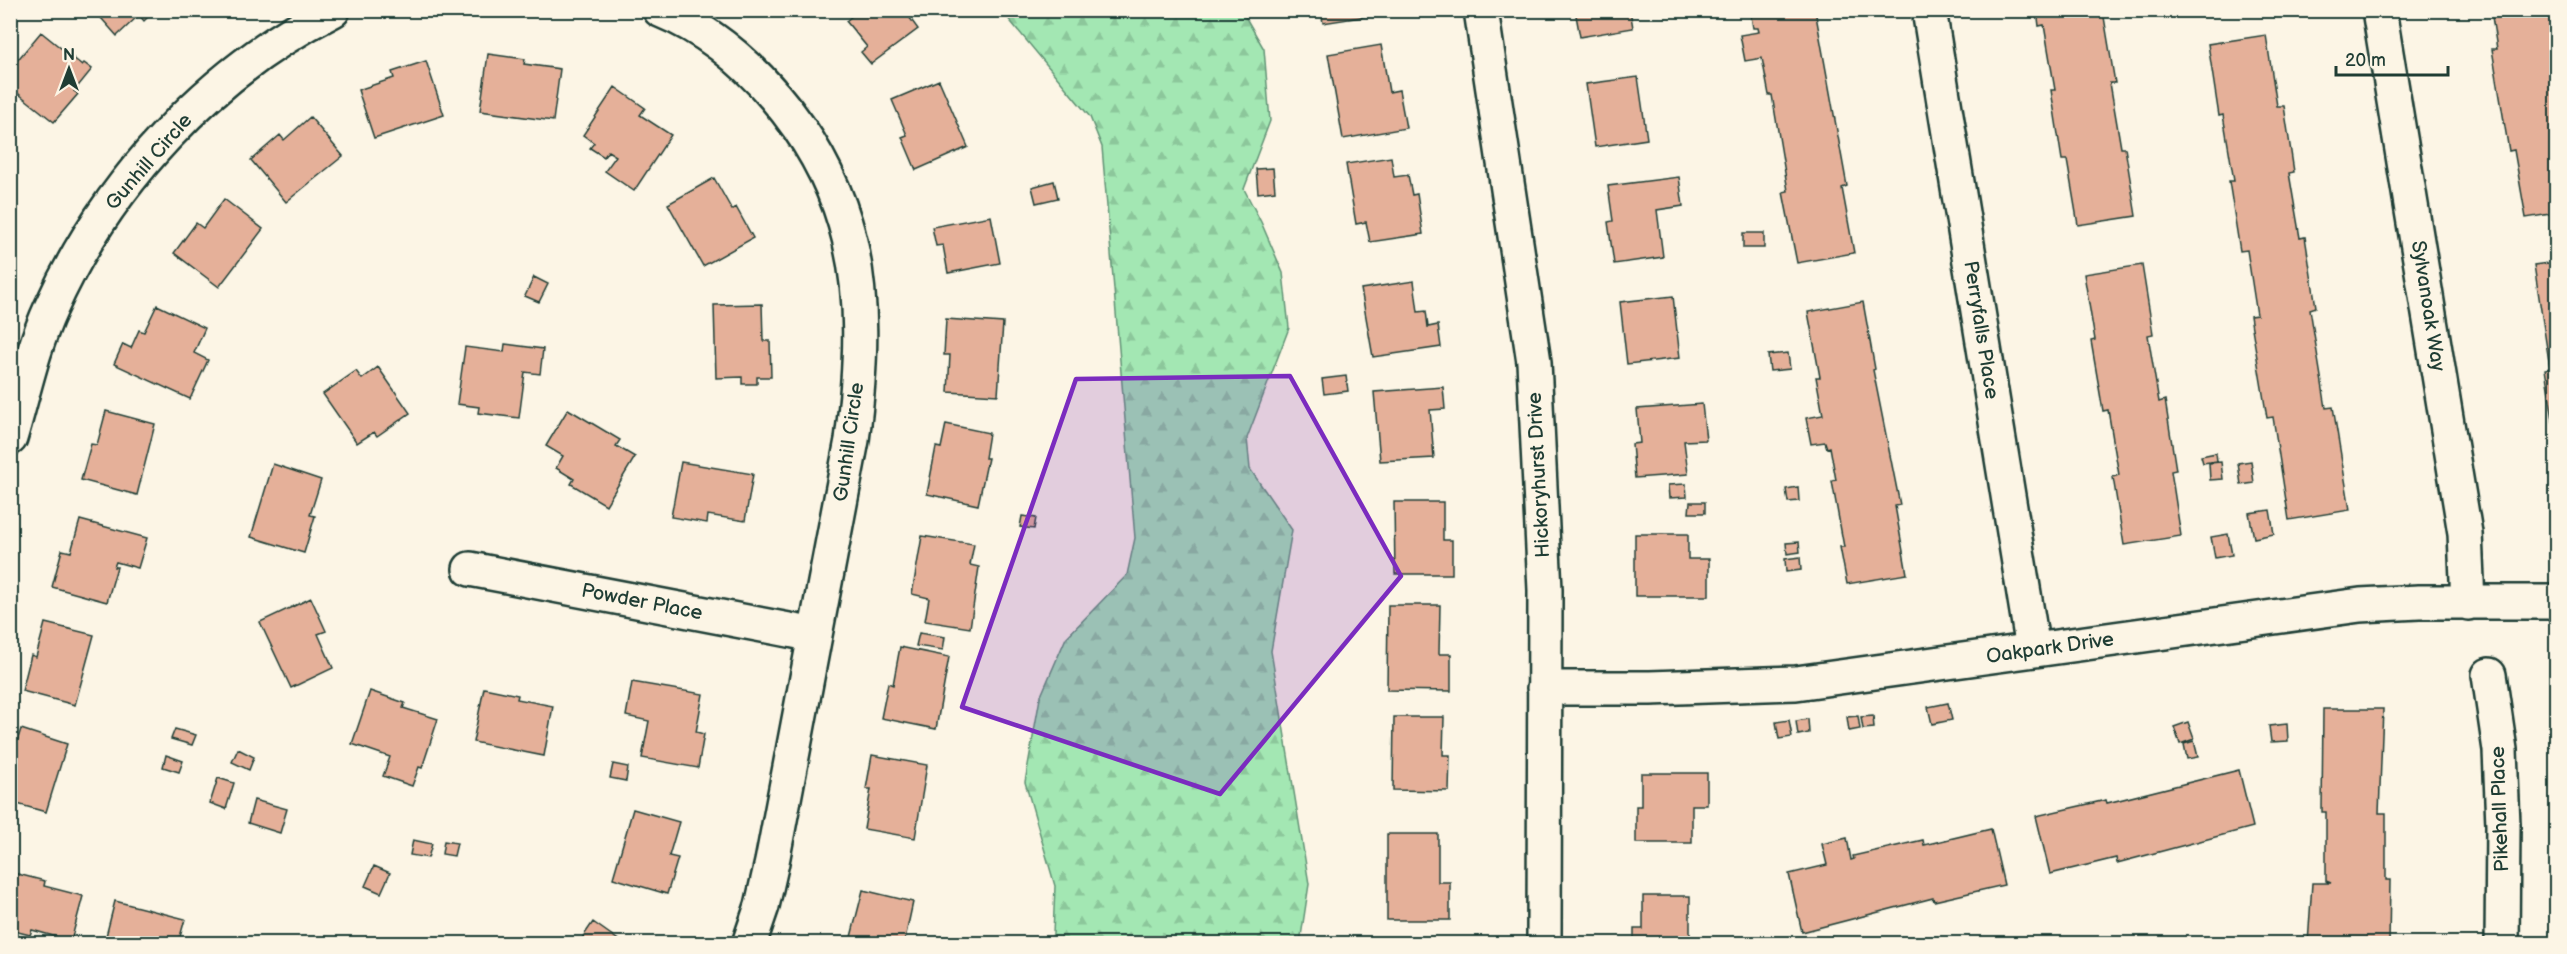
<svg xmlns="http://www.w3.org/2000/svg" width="2567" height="954" viewBox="0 0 2567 954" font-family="'Balsamiq Sans',sans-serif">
<defs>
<pattern id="forest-firs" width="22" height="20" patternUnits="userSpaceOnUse" patternTransform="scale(1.5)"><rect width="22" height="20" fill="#a3e7b3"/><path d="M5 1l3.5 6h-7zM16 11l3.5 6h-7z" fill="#8cc79b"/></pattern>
</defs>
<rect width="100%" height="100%" fill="#fcf5e5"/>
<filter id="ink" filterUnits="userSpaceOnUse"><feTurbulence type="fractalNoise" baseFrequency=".0167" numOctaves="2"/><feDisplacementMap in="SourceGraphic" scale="12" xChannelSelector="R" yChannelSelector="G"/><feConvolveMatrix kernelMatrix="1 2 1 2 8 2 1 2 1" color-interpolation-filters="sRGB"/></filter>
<g filter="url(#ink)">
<path fill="url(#forest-firs)" stroke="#619274" stroke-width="1.5" d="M 1002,11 L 1242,11 L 1264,49 L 1270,121 L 1244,189 L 1261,222 L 1283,273 L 1289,328 L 1247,438 L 1250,469 L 1292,530 L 1271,651 L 1309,884 L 1300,943 L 1049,943 L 1053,934 L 1055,886 L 1025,782 L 1040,698 L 1066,638 L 1127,575 L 1135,538 L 1102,147 L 1090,117 Z"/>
<path fill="#e5b099" stroke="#1f3d34" stroke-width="1.5" d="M 94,10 L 155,10 L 144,21 L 139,15 L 117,36 Z
M 859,10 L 904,10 L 918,29 L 871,64 L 861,52 L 867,47 L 846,21 Z
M 1321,10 L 1387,10 L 1387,13 L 1323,23 Z
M 1575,10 L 1630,10 L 1633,28 L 1580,37 Z
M 1750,10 L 1815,10 L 1847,186 L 1842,188 L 1854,253 L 1797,263 L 1783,192 L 1788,191 L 1772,95 L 1769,95 L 1762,58 L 1745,61 L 1740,35 L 1759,32 L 1758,28 L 1753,28 Z
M 2037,10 L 2108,10 L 2103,11 L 2115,83 L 2110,83 L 2121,148 L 2125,148 L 2136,216 L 2078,225 L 2067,160 L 2062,160 L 2051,90 L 2055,90 L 2044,25 L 2039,26 Z
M 2491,10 L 2553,10 L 2556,33 L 2556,42 L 2552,42 L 2556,68 L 2556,213 L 2526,218 L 2514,150 L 2509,151 L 2492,49 L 2497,49 Z
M 41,32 L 82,65 L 84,63 L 92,69 L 74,91 L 78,94 L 54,122 L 10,87 L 10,69 Z
M 2266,35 L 2277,106 L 2284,106 L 2294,172 L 2289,173 L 2300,238 L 2305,237 L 2316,307 L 2310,309 L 2326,408 L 2333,407 L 2350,510 L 2289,520 L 2273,417 L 2267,418 L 2250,316 L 2257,315 L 2247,250 L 2240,251 L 2229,181 L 2234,181 L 2223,115 L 2219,116 L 2208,44 Z
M 1381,45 L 1389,92 L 1399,90 L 1406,128 L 1343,139 L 1328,54 Z
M 488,54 L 525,59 L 524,64 L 560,69 L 553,121 L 480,111 Z
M 426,61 L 444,115 L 374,138 L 358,90 L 394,78 L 392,72 Z
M 1638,77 L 1647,139 L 1595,147 L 1586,84 Z
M 939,80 L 968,147 L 916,170 L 902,137 L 907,135 L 892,100 Z
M 615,87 L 645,108 L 640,115 L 671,135 L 634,191 L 605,171 L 616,156 L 608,151 L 604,157 L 590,148 L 594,143 L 583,135 Z
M 310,117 L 343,156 L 286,202 L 251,160 L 280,135 L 284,140 Z
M 1391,157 L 1394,177 L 1408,175 L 1412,195 L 1417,194 L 1423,234 L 1370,242 L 1366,222 L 1356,224 L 1346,164 Z
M 1273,168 L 1275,191 L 1258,193 L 1256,169 Z
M 1679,177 L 1683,206 L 1657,210 L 1663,257 L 1614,264 L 1608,222 L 1613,221 L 1608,186 Z
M 714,178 L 732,210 L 736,207 L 753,238 L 703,266 L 668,204 Z
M 1054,181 L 1058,198 L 1036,203 L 1032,187 Z
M 224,199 L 263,229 L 219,287 L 174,253 L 196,223 L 203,228 Z
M 991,216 L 1000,263 L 948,273 L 943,245 L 936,246 L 932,227 Z
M 1743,233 L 1764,233 L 1764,248 L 1743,248 Z
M 2556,262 L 2556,438 L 2545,369 L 2550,368 L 2534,265 Z
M 2142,265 L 2153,334 L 2148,335 L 2159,402 L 2165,400 L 2176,470 L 2171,471 L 2181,536 L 2124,545 L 2113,477 L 2119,475 L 2108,410 L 2103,411 L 2091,341 L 2095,340 L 2084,274 Z
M 534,277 L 548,284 L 539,302 L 525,296 Z
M 1414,281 L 1418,312 L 1426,311 L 1428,327 L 1438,325 L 1441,347 L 1373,357 L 1361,289 Z
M 1673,296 L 1680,358 L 1627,364 L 1620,302 Z
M 1863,302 L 1875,369 L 1873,370 L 1900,505 L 1895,506 L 1907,574 L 1847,584 L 1840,547 L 1844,547 L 1832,481 L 1836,480 L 1830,447 L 1827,448 L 1825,442 L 1811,444 L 1806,418 L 1823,415 L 1816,377 L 1820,377 L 1808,312 Z
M 762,304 L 763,341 L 770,341 L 771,377 L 757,377 L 757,384 L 742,384 L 742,377 L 716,378 L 714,305 Z
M 157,305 L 205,328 L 194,353 L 208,360 L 190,399 L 114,364 L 123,344 L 131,348 L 139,330 L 144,332 Z
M 946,319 L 1003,323 L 998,395 L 948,392 L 950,355 L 944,355 Z
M 505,344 L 543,349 L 540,374 L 525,372 L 519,418 L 478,413 L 479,407 L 457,404 L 465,347 L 504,352 Z
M 1788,353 L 1790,369 L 1770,371 L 1768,355 Z
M 378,367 L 410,413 L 377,436 L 374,432 L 357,443 L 323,394 L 356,371 L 362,379 Z
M 1346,376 L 1348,391 L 1324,394 L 1322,379 Z
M 1443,387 L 1445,409 L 1430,410 L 1434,458 L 1380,461 L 1374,392 Z
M 1702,404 L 1706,440 L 1684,441 L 1688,474 L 1635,478 L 1632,444 L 1640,443 L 1637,409 Z
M 568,409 L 620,440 L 616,446 L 635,457 L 606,505 L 571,484 L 574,479 L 556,468 L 563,456 L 546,446 Z
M 106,411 L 155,424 L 137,495 L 81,480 L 91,444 L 97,445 Z
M 946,424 L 989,433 L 985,458 L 988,458 L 978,505 L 927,494 L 936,447 L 941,448 Z
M 2216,453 L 2217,461 L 2203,463 L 2201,456 Z
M 2251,461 L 2254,483 L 2241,485 L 2238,463 Z
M 681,462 L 753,474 L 745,521 L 708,515 L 707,523 L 671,517 Z
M 2221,462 L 2223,479 L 2210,480 L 2209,463 Z
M 273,464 L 321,480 L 310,515 L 315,516 L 304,553 L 251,537 Z
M 1686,484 L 1687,497 L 1669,498 L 1668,485 Z
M 1798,487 L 1799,501 L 1788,502 L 1786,489 Z
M 1394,502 L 1443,502 L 1443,540 L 1452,540 L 1452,574 L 1395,574 Z
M 1690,502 L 1705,502 L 1705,513 L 1689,513 Z
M 2270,510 L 2274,534 L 2254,538 L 2249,513 Z
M 1022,516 L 1036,518 L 1034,529 L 1020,527 Z
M 80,520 L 147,538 L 138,568 L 116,562 L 114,567 L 117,567 L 107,602 L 52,587 L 62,550 L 71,552 Z
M 1635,534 L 1688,534 L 1688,559 L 1709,559 L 1709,596 L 1635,596 Z
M 2228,534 L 2232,555 L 2215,558 L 2211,537 Z
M 922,536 L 974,544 L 970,565 L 979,567 L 970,628 L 925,621 L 929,598 L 912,594 Z
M 1799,542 L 1800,552 L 1787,554 L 1786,543 Z
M 1800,557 L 1801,570 L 1786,572 L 1785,559 Z
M 311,598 L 326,631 L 318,634 L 333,668 L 291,688 L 260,622 Z
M 1388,605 L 1440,605 L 1439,654 L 1451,654 L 1451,691 L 1387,690 Z
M 45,623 L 94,635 L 75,705 L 22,691 L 31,655 L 36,657 Z
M 919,633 L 945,637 L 943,650 L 916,646 Z
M 900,647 L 949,657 L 936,729 L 881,718 L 888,683 L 893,685 Z
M 632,682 L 703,694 L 696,732 L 704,734 L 698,768 L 642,758 L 649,721 L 626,716 Z
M 484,688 L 518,695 L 517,699 L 553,706 L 544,756 L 473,742 Z
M 370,691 L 405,703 L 403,708 L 438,719 L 422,768 L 419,767 L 412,786 L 383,776 L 390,757 L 352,744 Z
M 1948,703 L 1952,720 L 1932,724 L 1928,707 Z
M 2323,709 L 2383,709 L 2379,813 L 2386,813 L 2386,880 L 2390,880 L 2389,944 L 2308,944 L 2312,883 L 2331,883 L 2326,881 L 2326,812 L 2322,812 Z
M 1858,716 L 1860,729 L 1849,731 L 1847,717 Z
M 1873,716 L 1874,728 L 1863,729 L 1861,717 Z
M 1394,717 L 1444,717 L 1443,755 L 1450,755 L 1449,791 L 1393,790 Z
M 1808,719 L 1809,733 L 1798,735 L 1796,721 Z
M 1789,720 L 1792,737 L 1779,739 L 1776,722 Z
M 2188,722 L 2194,739 L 2180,744 L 2174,727 Z
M 2287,724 L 2288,741 L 2271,742 L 2269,726 Z
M 21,729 L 67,744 L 46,812 L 10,802 L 10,763 Z
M 175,729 L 196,735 L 192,745 L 171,739 Z
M 2194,741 L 2198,757 L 2187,759 L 2184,744 Z
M 238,749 L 254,757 L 249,770 L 232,762 Z
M 166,755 L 183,761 L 179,772 L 163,767 Z
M 872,755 L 927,765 L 915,838 L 864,829 L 871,789 L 866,789 Z
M 613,764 L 628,767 L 626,781 L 610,778 Z
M 2239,770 L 2253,827 L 2117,863 L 2116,858 L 2050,874 L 2036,816 L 2106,800 L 2107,803 Z
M 1641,773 L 1707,773 L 1707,805 L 1692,805 L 1692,843 L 1636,843 L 1636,806 L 1641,806 Z
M 218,778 L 234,783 L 226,809 L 210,803 Z
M 254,800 L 287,809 L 280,833 L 248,823 Z
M 633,809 L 679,822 L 669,856 L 678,858 L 667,894 L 613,878 Z
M 1991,829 L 2004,885 L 1934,901 L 1933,898 L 1802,932 L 1789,874 L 1827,865 L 1822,844 L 1847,838 L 1851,860 L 1854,859 L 1853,856 L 1923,840 L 1924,845 Z
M 1387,834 L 1438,834 L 1438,882 L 1450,882 L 1450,920 L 1387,920 Z
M 413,840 L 432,844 L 428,858 L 410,855 Z
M 444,841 L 457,843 L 454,856 L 442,854 Z
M 374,866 L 390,873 L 381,893 L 365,886 Z
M 10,872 L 45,881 L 44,886 L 83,896 L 71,941 L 32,930 L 30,935 L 10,930 Z
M 863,890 L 913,902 L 904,944 L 880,944 L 851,937 Z
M 1643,896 L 1690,896 L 1690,944 L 1634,944 L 1634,929 L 1643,929 Z
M 115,901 L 185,919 L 178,944 L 104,944 Z
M 593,922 L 624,944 L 578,944 Z
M 236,938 L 251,944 L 234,944 Z"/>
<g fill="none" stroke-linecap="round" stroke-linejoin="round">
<defs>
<path id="minor" d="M 660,10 C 746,45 819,135 845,223 C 866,292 861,370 852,440 L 772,862 L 762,906 L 749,944
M 1481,10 L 1534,362 L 1545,590 L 1544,944
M 1929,10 L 2033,649
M 2379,10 L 2465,533 L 2468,603
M 10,438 C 23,395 32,349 51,308 C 107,183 210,72 333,10
M 470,569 L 815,635
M 2489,675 L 2500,750 L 2503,825 L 2502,944
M 1544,688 L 1650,688 L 1796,683 L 2360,605 L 2419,602 L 2556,602"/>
</defs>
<use href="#minor" stroke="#1f3d34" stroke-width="38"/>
<use href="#minor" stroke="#fcf5e5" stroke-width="33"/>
</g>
</g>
<path fill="#7b2cbf" fill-opacity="0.2" stroke="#7b2cbf" stroke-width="4.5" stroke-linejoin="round" d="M 1290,376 L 1401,576 L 1220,794 L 962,707 L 1076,379 Z"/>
<g text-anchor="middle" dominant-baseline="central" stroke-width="4.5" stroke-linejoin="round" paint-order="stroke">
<g font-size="20" fill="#1f3d34" stroke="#fcf5e5">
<text transform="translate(149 162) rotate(-49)">Gunhill Circle</text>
<text transform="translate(2428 306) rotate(81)">Sylvanoak Way</text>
<text transform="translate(1981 330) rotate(81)">Perryfalls Place</text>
<text transform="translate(849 442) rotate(-82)">Gunhill Circle</text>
<text transform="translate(1539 475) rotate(-93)">Hickoryhurst Drive</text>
<text transform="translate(642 602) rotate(11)">Powder Place</text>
<text transform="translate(2050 648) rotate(-8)">Oakpark Drive</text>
<text transform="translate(2500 809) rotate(-92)">Pikehall Place</text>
</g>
</g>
<rect width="2567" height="954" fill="none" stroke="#fcf5e5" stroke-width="36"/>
<rect x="18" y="18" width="2531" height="918" fill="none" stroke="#1f3d34" stroke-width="2" filter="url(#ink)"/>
<g transform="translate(69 69)" stroke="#fcf5e5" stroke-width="4.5" paint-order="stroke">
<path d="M0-4.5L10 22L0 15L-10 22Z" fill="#1f3d34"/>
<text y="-9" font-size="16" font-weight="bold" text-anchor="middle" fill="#1f3d34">N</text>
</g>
<path d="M2336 66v9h112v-9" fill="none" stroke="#1f3d34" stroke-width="3"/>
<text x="2345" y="66" font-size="18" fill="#1f3d34" stroke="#fcf5e5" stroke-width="4.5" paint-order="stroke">20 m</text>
</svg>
